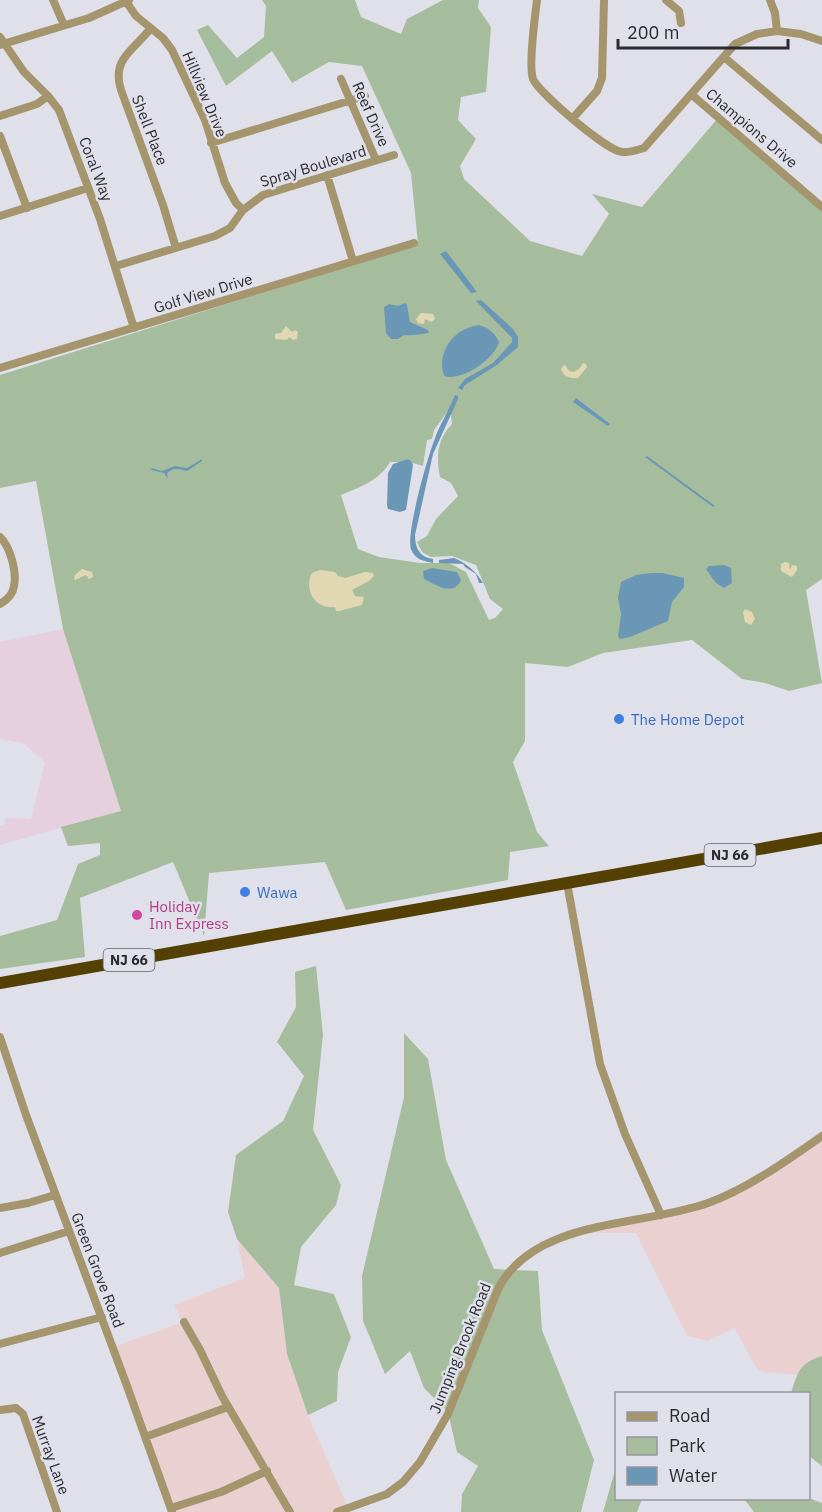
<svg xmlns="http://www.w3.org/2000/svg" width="822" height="1512" viewBox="0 0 822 1512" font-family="'IBM Plex Sans',sans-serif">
<rect width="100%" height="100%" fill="#e0e0eb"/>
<path fill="#ebd0d1" d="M 822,1140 L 822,1356 L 808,1361 L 797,1375 L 758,1371 L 734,1328 L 708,1341 L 687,1336 L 636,1233 L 570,1233 L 712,1202 Z
M 237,1239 L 279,1288 L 287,1354 L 308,1415 L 347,1505 L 335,1512 L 172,1512 L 113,1347 L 183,1322 L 174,1305 L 245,1278 Z"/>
<path fill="#e6d0de" d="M 63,629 L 121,811 L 0,845 L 0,825 L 4,826 L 5,818 L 31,819 L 45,762 L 23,743 L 0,739 L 0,642 Z"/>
<path fill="#a6bd9d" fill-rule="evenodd" d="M 262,0 L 355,0 L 361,17 L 401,34 L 407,19 L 443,0 L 479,0 L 478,8 L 491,27 L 486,92 L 461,97 L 458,120 L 476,139 L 460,166 L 464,179 L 530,241 L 582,256 L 609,214 L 592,194 L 642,207 L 718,118 L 822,209 L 822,579 L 806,590 L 822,683 L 789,691 L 765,683 L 742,679 L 692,640 L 603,653 L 568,667 L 525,663 L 525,741 L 513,762 L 537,832 L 549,846 L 510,852 L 508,880 L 346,910 L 325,862 L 209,873 L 204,936 L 173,862 L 80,898 L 85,957 L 0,969 L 0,936 L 57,920 L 78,864 L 100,855 L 100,843 L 68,846 L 61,827 L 121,811 L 63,629 L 36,481 L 0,488 L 0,375 L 418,244 L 411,173 L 362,66 L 329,62 L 292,83 L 272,51 L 226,86 L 197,30 L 208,25 L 237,58 L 264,37 L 266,6 ZM 450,408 L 452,424 C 437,439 436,457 440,477 L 451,483 L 458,496 L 436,519 L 427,536 L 417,542 L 422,552 L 431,557 L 452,556 L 476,565 L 490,599 L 503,609 L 495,618 L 489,620 L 466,572 L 449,563 L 420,563 L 379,557 L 358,549 L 341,495 C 360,487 379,481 390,462 L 409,462 L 423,466 L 427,440 L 432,439 L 434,430 Z
M 316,966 L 323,1035 L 313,1130 L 341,1185 L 336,1205 L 301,1247 L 294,1285 L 334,1294 L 351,1337 L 338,1372 L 337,1401 L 308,1415 L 287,1354 L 279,1288 L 237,1239 L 228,1212 L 236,1155 L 283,1121 L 304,1076 L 277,1042 L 296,1007 L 295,972 Z
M 404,1033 L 428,1059 L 446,1160 L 494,1269 L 538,1271 L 542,1330 L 594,1460 L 581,1512 L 461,1512 L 462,1494 L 478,1466 L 457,1452 L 448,1412 L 424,1388 L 410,1351 L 385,1374 L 363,1321 L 362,1276 L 404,1097 Z
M 822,1356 L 822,1466 L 809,1456 L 808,1394 L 791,1393 C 798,1372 799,1363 822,1356 Z
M 616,1467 L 616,1498 L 642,1499 L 637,1512 L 603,1512 Z
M 809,1498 L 822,1503 L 822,1512 L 754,1512 L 744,1499 Z"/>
<path fill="#e1d8b3" d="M 421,313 L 433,314 L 435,319 L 431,322 L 425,319 L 424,324 L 418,323 L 416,319 Z
M 286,326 L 292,332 L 295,330 L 298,332 L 297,339 L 293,340 L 289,337 L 287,340 L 275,339 L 275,334 L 281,333 Z
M 583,363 L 586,364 L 587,367 L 578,378 C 572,379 563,377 561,369 L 564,365 L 566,366 L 569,371 L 574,372 L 579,369 Z
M 785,562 L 789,563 L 790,570 L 792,565 L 797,566 L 797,570 L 792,577 L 781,571 L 781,564 Z
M 82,569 L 92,572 L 93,577 L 89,579 L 86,575 L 75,580 L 74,576 Z
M 320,570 L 335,572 L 338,576 L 345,578 L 365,572 L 373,573 L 374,576 L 369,581 L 352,590 L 355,596 L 364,597 L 362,605 L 339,611 L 336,611 L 335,607 C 316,610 303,590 312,573 Z
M 745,609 L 752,612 L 755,619 L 751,625 L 745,622 L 743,612 Z"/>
<path fill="#6b97b7" d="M 446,251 L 477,292 L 471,293 L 440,254 Z
M 481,300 L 513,329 L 518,337 L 518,347 L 497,365 L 465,385 L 462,390 L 458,388 L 465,379 L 493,363 L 512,342 L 512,338 L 476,301 Z
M 405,303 L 407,305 L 410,322 L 428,330 L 429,333 C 420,334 413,336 404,335 L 398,339 L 391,339 L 386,333 L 384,307 L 389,304 L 398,306 Z
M 479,325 C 489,328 494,332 499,342 C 495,359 461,382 444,376 C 436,352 454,328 479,325 Z
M 455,395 L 458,396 L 458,399 L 433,454 L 415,535 C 415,549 420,557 433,559 L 433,563 C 424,561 415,560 411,549 C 406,533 427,459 434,441 C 439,426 449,410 455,395 Z
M 576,398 L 610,424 L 608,426 L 573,402 Z
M 647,456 L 715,506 L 713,507 L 645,457 Z
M 202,459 L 202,461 L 187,471 C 178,469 173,467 167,474 L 168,479 L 164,473 L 151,470 L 152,468 L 162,471 L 175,466 L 187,468 Z
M 408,459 L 411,461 L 413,465 L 406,510 L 400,512 L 388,509 L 387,505 L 388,473 L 393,464 Z
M 454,558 C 466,563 476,571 483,583 L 479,583 L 476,574 L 465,567 L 463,564 L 439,563 L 439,560 Z
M 724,565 L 731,568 L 732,583 L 724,588 L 715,582 L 706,569 L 709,566 Z
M 432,568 L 457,572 L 461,580 C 454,597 436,585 424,579 L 423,571 Z
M 651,573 L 663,573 L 684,578 L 684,587 L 672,602 L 668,621 L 630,637 L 620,639 L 618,636 L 621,614 L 618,598 L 621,582 L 636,575 Z"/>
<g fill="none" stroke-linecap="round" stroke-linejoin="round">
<path stroke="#a5956d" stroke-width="8" d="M 53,0 L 64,25
M 125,0 L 136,16 L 163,38 L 172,50 L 205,120 L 225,183 L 236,203 L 243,210
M 537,0 C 535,17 528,65 533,79 C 539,93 607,151 622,152 C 629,153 637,150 644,148 L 735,44 L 757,34 L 777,31 L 801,34 L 822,41
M 666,0 L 679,11 L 681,23
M 770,0 L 775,13 L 777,31
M 150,29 C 134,50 111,59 121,90 L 163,205 L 176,248
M 0,37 L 24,72 L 48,96 L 59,110 L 100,219 L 134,328
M 0,45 L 89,18 L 129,0
M 724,57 L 822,140
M 341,79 L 376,160
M 691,94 L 822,207
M 0,116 L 37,104 L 48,96
M 573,118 L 597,91 L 602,78 L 604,0
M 0,136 L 27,208
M 211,143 L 365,96
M 327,175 L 353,261
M 0,216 L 88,188
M 116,266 L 215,236 L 230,228 L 243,210 L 263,195 L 394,155
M 0,368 L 414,243
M 0,537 C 10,546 17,572 14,586 C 13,594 7,600 0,604
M 567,883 L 600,1064 L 625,1134 L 661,1215
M 0,1037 L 26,1115 L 127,1386 L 172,1512
M 0,1208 L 28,1203 L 55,1195
M 0,1253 L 69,1231
M 184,1322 L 200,1350 L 222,1396 L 290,1512
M 0,1344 L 102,1317
M 0,1410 L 16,1408 L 23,1414 L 57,1512
M 145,1437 L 228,1407
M 171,1508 L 221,1492 L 267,1471
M 337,1512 L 387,1494 L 403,1482 L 420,1462 L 448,1414 L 499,1287 C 537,1218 641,1227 708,1203 C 747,1189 788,1160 822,1136"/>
<path stroke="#544003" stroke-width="12" d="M 0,983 L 822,838"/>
</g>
<g fill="#3f7fe0" stroke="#e0e0eb" stroke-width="2">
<circle cx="619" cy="719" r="6"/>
<circle cx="245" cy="892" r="6"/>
</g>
<circle fill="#d1479c" stroke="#e0e0eb" stroke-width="2" cx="137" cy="915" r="6"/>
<g text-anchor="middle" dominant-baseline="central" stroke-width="5" stroke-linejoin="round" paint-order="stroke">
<g fill="#e0e0eb" stroke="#616167" stroke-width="1.5">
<rect x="704.5" y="844" width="51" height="22" rx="4.5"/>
<rect x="103.5" y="949" width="51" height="22" rx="4.5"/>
</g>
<g font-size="14" font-weight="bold" fill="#2a2a2e">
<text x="730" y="855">NJ 66</text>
<text x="129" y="960">NJ 66</text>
</g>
<g font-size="15" fill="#2a2a2e" stroke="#e0e0eb">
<text transform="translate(205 94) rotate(67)">Hillview Drive</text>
<text transform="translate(371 114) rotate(66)">Reef Drive</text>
<text transform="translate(752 128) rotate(40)">Champions Drive</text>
<text transform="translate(150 130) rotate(69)">Shell Place</text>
<text transform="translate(313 166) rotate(-17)">Spray Boulevard</text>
<text transform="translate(96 169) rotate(69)">Coral Way</text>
<text transform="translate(203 293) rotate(-17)">Golf View Drive</text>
<text transform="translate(98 1270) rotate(69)">Green Grove Road</text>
<text transform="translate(460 1348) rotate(-68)">Jumping Brook Road</text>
<text transform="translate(51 1455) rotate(70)">Murray Lane</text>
</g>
<g font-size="15" fill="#366cbe" stroke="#e0e0eb" text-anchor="start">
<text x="631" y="719">The Home Depot</text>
<text x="257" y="892">Wawa</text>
</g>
<g font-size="15" fill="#b23c85" stroke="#e0e0eb" text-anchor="start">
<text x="149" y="906">Holiday<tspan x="149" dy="17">Inn Express</tspan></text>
</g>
</g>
<rect x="615" y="1392" width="195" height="108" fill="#e0e0eb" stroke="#97979f" stroke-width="1.5"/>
<rect x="627" y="1412" width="30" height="9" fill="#a5956d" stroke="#97979f" stroke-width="1.5"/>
<text x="669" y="1422" font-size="18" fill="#2a2a2e">Road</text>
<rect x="627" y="1437" width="30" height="18" fill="#a6bd9d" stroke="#97979f" stroke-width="1.5"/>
<text x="669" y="1452" font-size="18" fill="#2a2a2e">Park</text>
<rect x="627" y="1467" width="30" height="18" fill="#6b97b7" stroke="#97979f" stroke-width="1.5"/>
<text x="669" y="1482" font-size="18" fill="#2a2a2e">Water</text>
<path d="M618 39v9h170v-9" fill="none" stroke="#2a2a2e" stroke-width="3"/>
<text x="627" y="39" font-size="18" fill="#2a2a2e" stroke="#e0e0eb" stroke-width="4.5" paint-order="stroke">200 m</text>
</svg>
